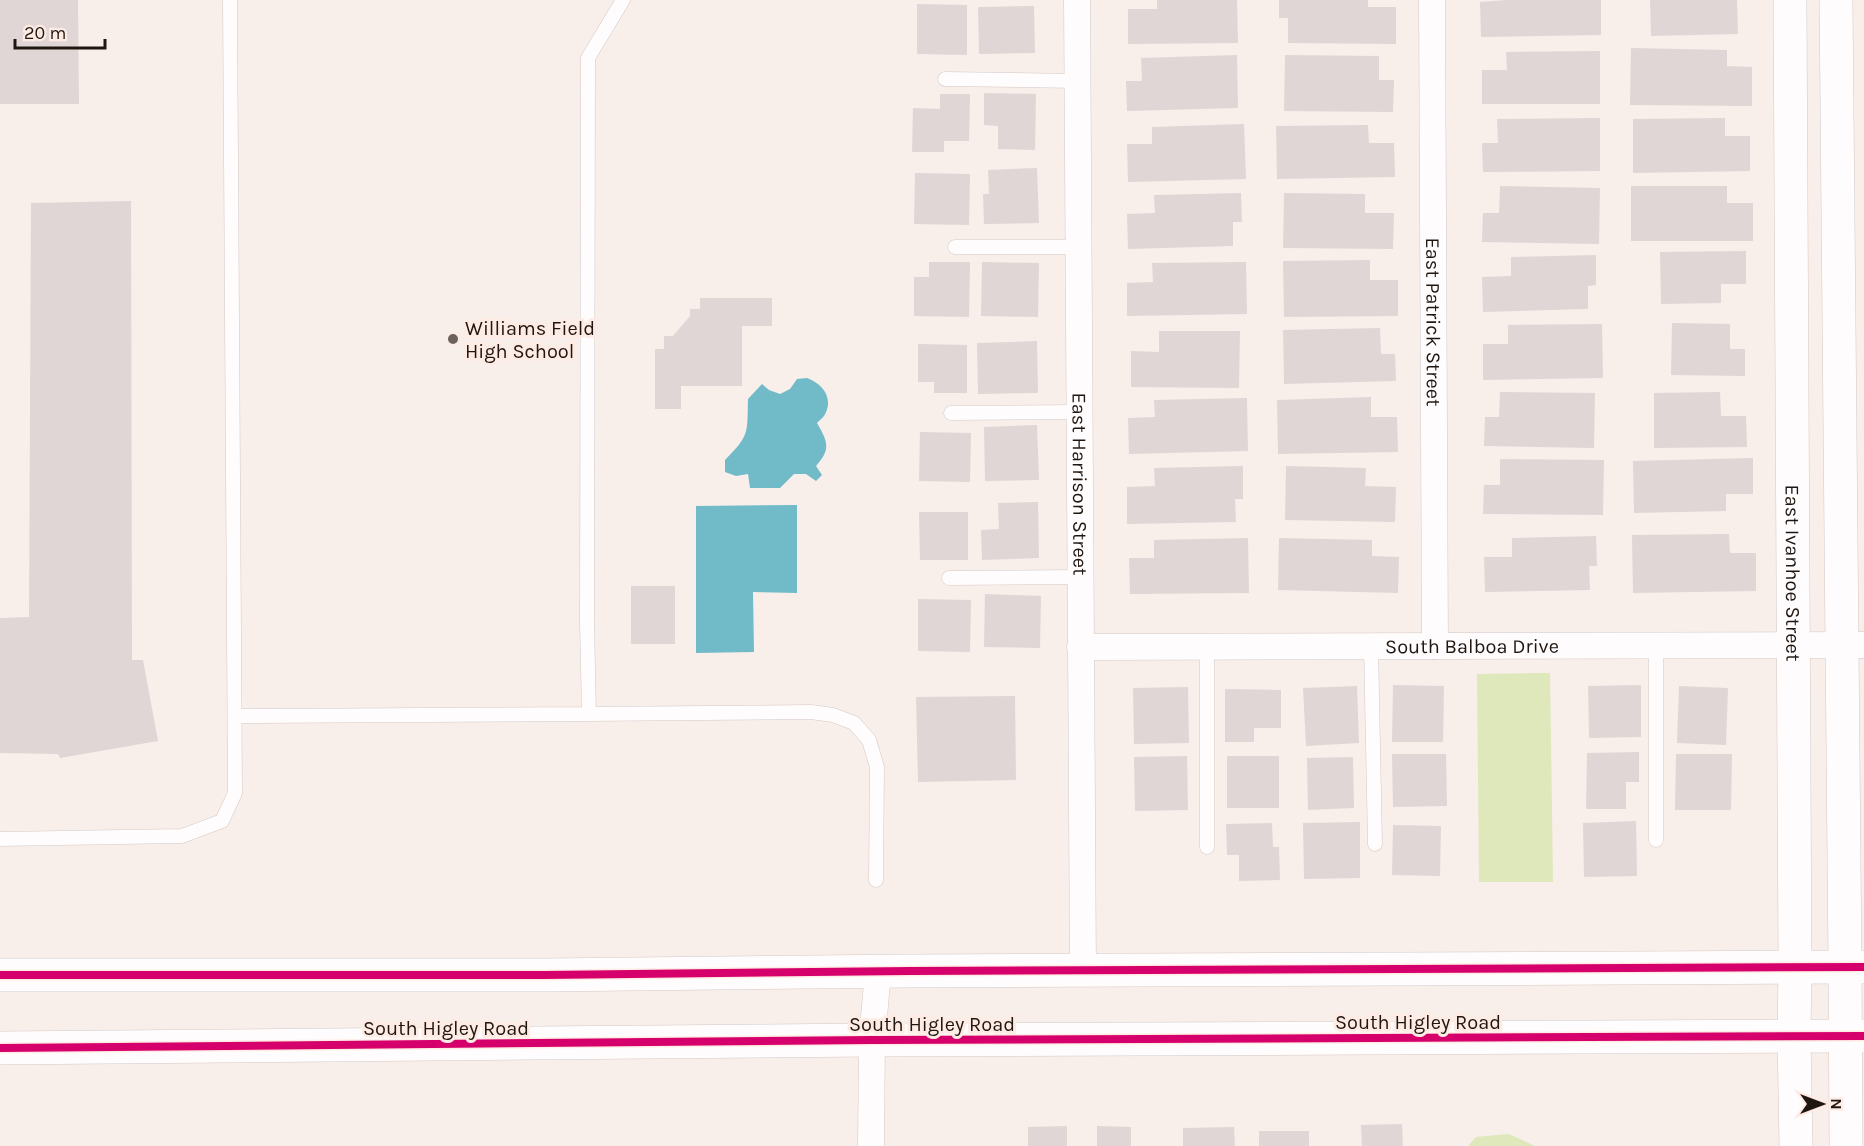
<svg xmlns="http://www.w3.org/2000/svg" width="1864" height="1146" viewBox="0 0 1864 1146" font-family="Karla,sans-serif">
<rect width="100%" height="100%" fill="#f8eeea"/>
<path fill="#dee8ba" d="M 1550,673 L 1553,882 L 1479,882 L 1477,674 Z
M 1509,1134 L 1535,1146 L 1468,1146 L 1476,1137 Z"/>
<path fill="#71bbc8" d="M 807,378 C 821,383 833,396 826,412 C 825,416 820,420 817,423 C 828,442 831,449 816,466 L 822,475 L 816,481 L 806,474 L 794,474 L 780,488 L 750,488 L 748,474 L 736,476 L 725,472 L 725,460 C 750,435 747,433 748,399 L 762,384 L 769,390 L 780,394 L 790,389 L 797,379 Z
M 797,505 L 797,593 L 753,592 L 754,652 L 696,653 L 696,506 Z"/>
<path fill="#e0d6d5" d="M 0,0 L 78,0 L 79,104 L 0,104 Z
M 1157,0 L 1237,0 L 1238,43 L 1128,44 L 1128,9 L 1157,9 Z
M 1279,0 L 1368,0 L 1368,7 L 1396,7 L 1396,44 L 1288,43 L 1288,18 L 1279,18 Z
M 1507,0 L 1601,0 L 1601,35 L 1481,37 L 1480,2 Z
M 1650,0 L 1737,0 L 1738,34 L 1651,36 Z
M 917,4 L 967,5 L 967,55 L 917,54 Z
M 1034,6 L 1035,53 L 979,54 L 978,7 Z
M 1631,48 L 1727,50 L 1727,66 L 1752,67 L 1752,106 L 1630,105 Z
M 1600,51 L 1600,104 L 1482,104 L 1482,70 L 1507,70 L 1506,52 Z
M 1237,55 L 1238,108 L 1127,111 L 1126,81 L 1142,81 L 1141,58 Z
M 1285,55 L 1379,56 L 1379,80 L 1394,80 L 1393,112 L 1284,111 Z
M 984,93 L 1036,94 L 1035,150 L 998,149 L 998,126 L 984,125 Z
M 940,94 L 970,94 L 969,141 L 944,141 L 944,152 L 912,152 L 913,108 L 940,109 Z
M 1600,118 L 1600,171 L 1483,172 L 1482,143 L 1498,143 L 1497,119 Z
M 1725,118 L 1725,136 L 1750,136 L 1750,171 L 1633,173 L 1633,119 Z
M 1244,124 L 1246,179 L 1128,182 L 1127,144 L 1152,144 L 1152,127 Z
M 1368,125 L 1369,143 L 1394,143 L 1395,177 L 1277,179 L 1276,126 Z
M 1037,168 L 1039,223 L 984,224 L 983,194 L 989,194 L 988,170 Z
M 915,173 L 970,174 L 969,225 L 914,224 Z
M 1500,186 L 1600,188 L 1599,244 L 1482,242 L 1483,213 L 1499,213 Z
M 1631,186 L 1727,186 L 1727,203 L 1753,203 L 1753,241 L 1631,241 Z
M 1241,193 L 1242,222 L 1233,222 L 1233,246 L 1128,249 L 1127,214 L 1155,213 L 1154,195 Z
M 1284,193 L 1365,194 L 1365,213 L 1394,213 L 1393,249 L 1283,248 Z
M 131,201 L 132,660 L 143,660 L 158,741 L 60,758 L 58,754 L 0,753 L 0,618 L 29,617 L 31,203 Z
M 1746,251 L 1746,284 L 1721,284 L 1721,303 L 1661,304 L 1660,252 Z
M 1596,255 L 1596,285 L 1588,286 L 1588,309 L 1483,312 L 1482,277 L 1511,276 L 1511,257 Z
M 1370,260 L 1370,280 L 1398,280 L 1398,316 L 1284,317 L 1283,261 Z
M 929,262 L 970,262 L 969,317 L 914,316 L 914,277 L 929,277 Z
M 982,262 L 1039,263 L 1038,317 L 981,316 Z
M 1246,262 L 1247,314 L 1127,316 L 1127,283 L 1153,282 L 1152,263 Z
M 700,298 L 772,298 L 772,326 L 742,326 L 742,386 L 681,386 L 681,409 L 655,409 L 655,349 L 664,349 L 664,336 L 673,336 L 690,316 L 690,309 L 700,309 Z
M 1672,323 L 1730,324 L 1730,349 L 1745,349 L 1745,376 L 1671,375 Z
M 1602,324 L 1603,378 L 1483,380 L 1483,344 L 1508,344 L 1508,325 Z
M 1380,328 L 1381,354 L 1395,354 L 1396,381 L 1284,384 L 1283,330 Z
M 1159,331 L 1240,331 L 1239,388 L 1131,387 L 1131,351 L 1159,352 Z
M 1037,341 L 1038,393 L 978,394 L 977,343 Z
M 918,344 L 967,345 L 967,393 L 934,393 L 934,382 L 918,382 Z
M 1500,392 L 1595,393 L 1594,448 L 1484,446 L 1485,417 L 1499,417 Z
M 1720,392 L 1721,416 L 1746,416 L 1747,447 L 1654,448 L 1654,393 Z
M 1371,397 L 1371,417 L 1397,417 L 1398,452 L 1278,454 L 1277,400 Z
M 1247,398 L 1248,451 L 1129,454 L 1128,418 L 1155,417 L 1154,400 Z
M 1037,425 L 1039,480 L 985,481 L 984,427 Z
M 920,432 L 971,433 L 970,482 L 919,481 Z
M 1753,458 L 1753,494 L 1726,494 L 1726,511 L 1634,513 L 1633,461 Z
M 1500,459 L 1604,460 L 1603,515 L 1483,514 L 1484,485 L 1500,485 Z
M 1243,466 L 1243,499 L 1235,499 L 1236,522 L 1127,524 L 1127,487 L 1155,486 L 1154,468 Z
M 1286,466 L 1366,468 L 1365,486 L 1396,487 L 1395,522 L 1285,520 Z
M 1038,502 L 1039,558 L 982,560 L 981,530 L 999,529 L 998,503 Z
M 919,512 L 968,512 L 968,560 L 920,560 Z
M 1729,534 L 1730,553 L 1756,553 L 1756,591 L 1633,593 L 1632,535 Z
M 1596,536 L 1597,566 L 1589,566 L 1590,590 L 1485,592 L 1484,557 L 1512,557 L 1512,538 Z
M 1248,538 L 1249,593 L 1130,594 L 1129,558 L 1154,558 L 1154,540 Z
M 1279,538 L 1372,540 L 1372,556 L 1399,557 L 1398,593 L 1278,590 Z
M 631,586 L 675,586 L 675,644 L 631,644 Z
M 985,594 L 1041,596 L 1040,648 L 984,647 Z
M 918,599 L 971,600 L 970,652 L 918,651 Z
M 1393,685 L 1444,686 L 1443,742 L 1392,742 Z
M 1641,685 L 1641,737 L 1589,738 L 1588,686 Z
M 1357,686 L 1359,743 L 1306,746 L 1303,688 Z
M 1679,686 L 1728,688 L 1726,745 L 1677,743 Z
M 1188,687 L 1189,743 L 1134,744 L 1133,688 Z
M 1225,689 L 1281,690 L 1281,728 L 1254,728 L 1254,742 L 1225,742 Z
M 1015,696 L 1016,780 L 918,782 L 916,697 Z
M 1639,752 L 1639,782 L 1626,782 L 1626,809 L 1586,809 L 1587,753 Z
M 1392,754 L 1446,754 L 1447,806 L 1393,807 Z
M 1676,754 L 1732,754 L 1731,810 L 1675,810 Z
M 1187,756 L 1188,810 L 1135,811 L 1134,757 Z
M 1227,756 L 1279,756 L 1279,808 L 1227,808 Z
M 1353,757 L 1354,808 L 1308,810 L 1307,758 Z
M 1636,821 L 1637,876 L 1584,877 L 1583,823 Z
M 1360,822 L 1360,878 L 1304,879 L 1303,823 Z
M 1272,823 L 1273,847 L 1279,847 L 1280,880 L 1239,881 L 1239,855 L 1227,855 L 1226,824 Z
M 1393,825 L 1441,826 L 1440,876 L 1392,875 Z
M 1402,1124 L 1403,1146 L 1362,1146 L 1361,1125 Z
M 1067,1126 L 1067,1146 L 1028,1146 L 1028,1127 Z
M 1097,1126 L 1131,1127 L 1131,1146 L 1097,1146 Z
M 1234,1127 L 1235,1146 L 1183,1146 L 1183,1128 Z
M 1259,1131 L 1309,1131 L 1309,1146 L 1259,1146 Z"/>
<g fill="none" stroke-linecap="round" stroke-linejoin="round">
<defs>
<path id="lane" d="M 945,79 L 1077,81
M 955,247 L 1078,247
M 951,413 L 1079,412
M 949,578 L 1079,577
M 1656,645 L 1656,840
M 1371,646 L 1375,844
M 1207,647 L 1207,847
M 589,714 L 811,712 L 833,715 L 854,723 L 869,740 L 877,767 L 876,880
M 235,716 L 589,714 L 587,622 L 588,58 L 623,0
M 0,839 L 182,836 L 222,821 L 235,793 L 230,0"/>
<g id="street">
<path id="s1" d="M 1077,0 L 1083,970"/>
<path id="s2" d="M 1432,0 L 1435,646"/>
<path id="s3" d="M 1080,647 L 1864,645"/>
<path d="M 871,1146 L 872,1040 L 878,971"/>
</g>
<g id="secondary">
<path id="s4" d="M 1790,0 L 1795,967 L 1794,1036 L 1796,1146"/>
<path d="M 1836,0 L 1845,967 L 1846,1146"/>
<path d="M 0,975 L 545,975 L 910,971 L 1864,967"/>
<path d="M 0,1048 L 872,1040 L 1864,1036"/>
</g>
</defs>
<use href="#lane" stroke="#d3c9c5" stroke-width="15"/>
<use href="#street" stroke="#d3c9c5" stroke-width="27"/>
<use href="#secondary" stroke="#d3c9c5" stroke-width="34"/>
<use href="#lane" stroke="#fefcfc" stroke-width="14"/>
<use href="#street" stroke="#fefcfc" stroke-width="26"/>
<use href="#secondary" stroke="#fefcfc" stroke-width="33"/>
<defs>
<path id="cycleway" d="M 0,975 L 545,975 L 910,971 L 1864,967
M 0,1048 L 872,1040 L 1864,1036"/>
</defs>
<use href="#cycleway" stroke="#feece4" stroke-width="11"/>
<use href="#cycleway" stroke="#d6006c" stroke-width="8"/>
</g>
<circle fill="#6c625d" stroke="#feece4" stroke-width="2" cx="453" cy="339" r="6"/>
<g text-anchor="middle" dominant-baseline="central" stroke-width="6" stroke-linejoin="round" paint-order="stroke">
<g font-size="20" fill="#201611" stroke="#feece4">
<text stroke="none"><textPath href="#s2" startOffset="322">East Patrick Street</textPath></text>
<text stroke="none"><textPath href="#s1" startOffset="484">East Harrison Street</textPath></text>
<text stroke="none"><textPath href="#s4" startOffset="573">East Ivanhoe Street</textPath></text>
<text stroke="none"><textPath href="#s3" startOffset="392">South Balboa Drive</textPath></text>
<text x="1418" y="1022">South Higley Road</text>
<text x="932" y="1024">South Higley Road</text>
<text x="446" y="1028">South Higley Road</text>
</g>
<g font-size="20" fill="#201611" stroke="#feece4" text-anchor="start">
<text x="465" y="328">Williams Field<tspan x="465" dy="23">High School</tspan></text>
</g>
</g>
<g transform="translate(1822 1104) rotate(90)" stroke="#feece4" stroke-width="4.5" paint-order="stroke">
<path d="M0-4.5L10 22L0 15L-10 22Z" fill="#201611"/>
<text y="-9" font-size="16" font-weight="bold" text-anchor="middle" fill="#201611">N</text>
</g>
<path d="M15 39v9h90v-9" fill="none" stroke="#201611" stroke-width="3"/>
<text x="24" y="39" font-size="18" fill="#201611" stroke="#feece4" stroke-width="4.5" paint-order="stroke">20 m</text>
</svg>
